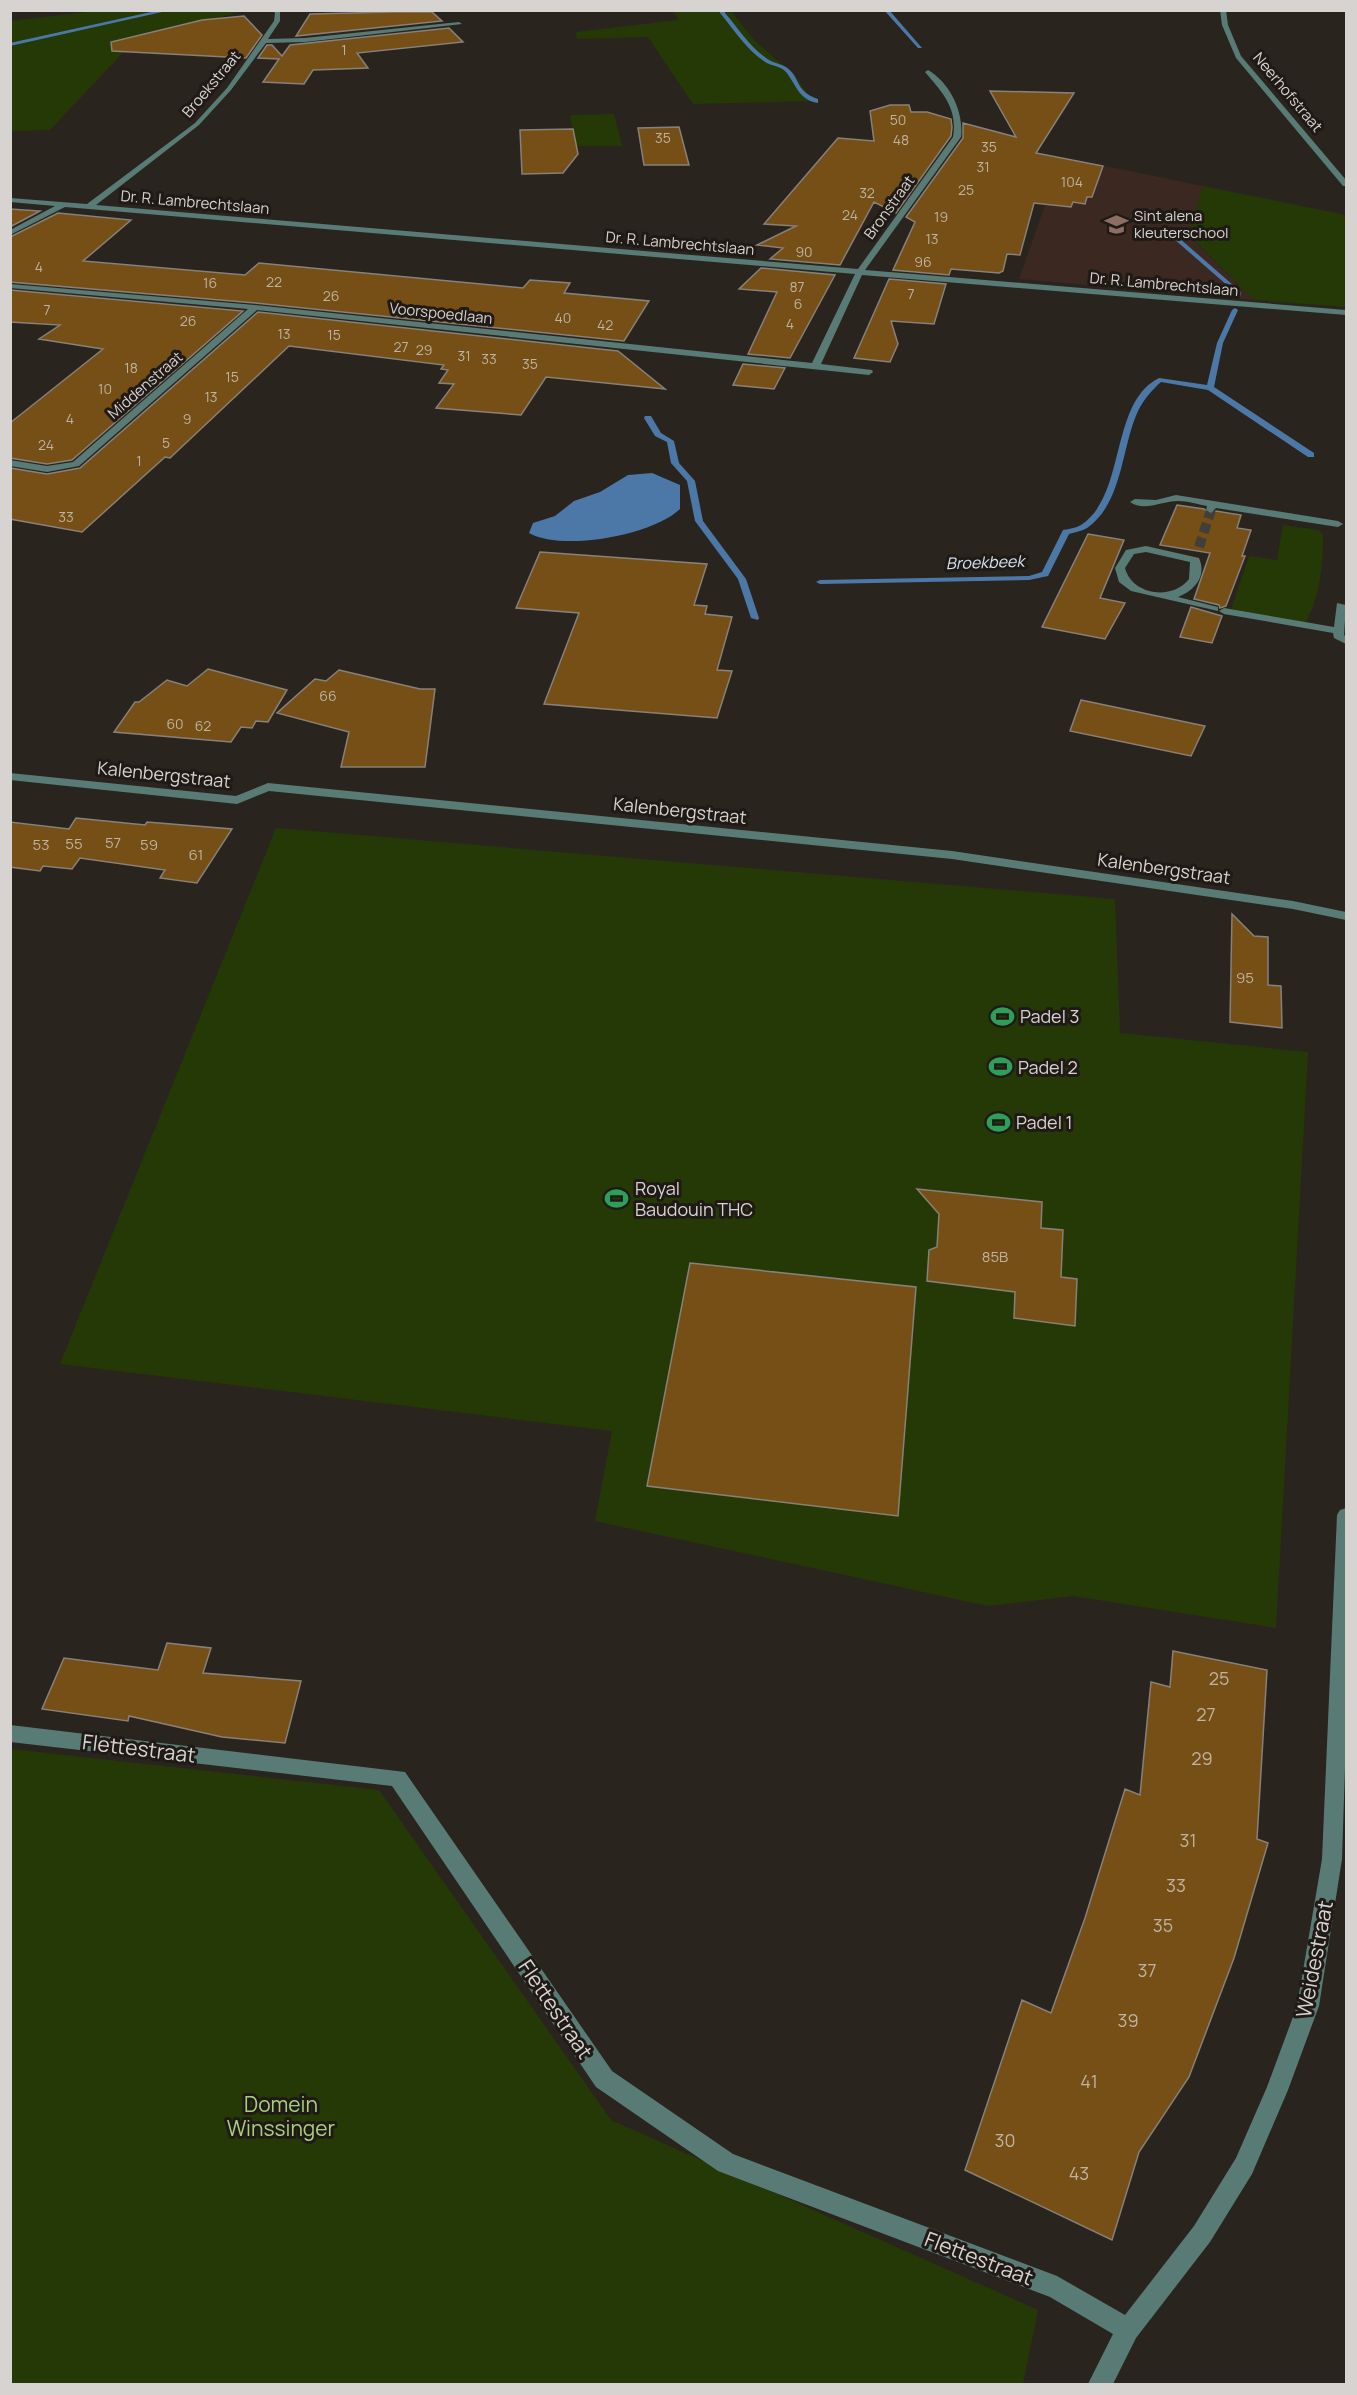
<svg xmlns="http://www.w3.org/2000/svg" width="1357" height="2395" viewBox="0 0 1357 2395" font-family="Manrope,sans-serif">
<rect width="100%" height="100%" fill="#2a241f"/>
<path fill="#3a2821" d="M 1062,157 L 1203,186 L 1189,236 L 1254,300 L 1019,279 Z"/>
<path fill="#253907" d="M 105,10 L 242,11 L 133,42 L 50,130 L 11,131 L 10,21 Z
M 673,11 L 731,11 L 754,40 L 796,77 L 812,101 L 693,104 L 648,37 L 577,39 L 576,32 L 679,20 Z
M 614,114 L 622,146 L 576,146 L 570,115 Z
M 1203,186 L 1346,215 L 1346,307 L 1254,300 L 1189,235 Z
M 1283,525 L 1319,530 L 1323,535 C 1323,563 1320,598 1305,623 L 1231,609 L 1249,556 L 1277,560 Z
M 276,828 L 1115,899 L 1120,1033 L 1308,1052 L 1276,1628 L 1073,1596 L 988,1606 L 595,1521 L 612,1431 L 60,1364 Z
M 11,1749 L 379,1790 L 611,2120 L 1038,2310 L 1023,2384 L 11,2384 Z"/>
<path fill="#4c78a7" d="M 652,473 L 680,485 L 680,509 C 653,535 563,552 529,533 L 533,523 L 555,516 L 574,501 L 600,492 L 628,475 Z"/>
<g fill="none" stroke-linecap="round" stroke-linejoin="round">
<path fill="#4c78a7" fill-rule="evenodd" d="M 160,10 L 171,10 L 10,46 L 10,43 Z
M 720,10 L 725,10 L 725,13 C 739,29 750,48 769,60 C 774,63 781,64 786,67 C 801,77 794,91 818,99 L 818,103 C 799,100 797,86 786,72 C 781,66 771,66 765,62 C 746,49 734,30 720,13 Z
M 884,10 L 889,10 L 922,48 L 918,48 Z
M 1174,237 L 1178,237 L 1241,292 L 1240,297 L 1236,297 L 1236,293 L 1174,239 Z
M 1235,308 L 1238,310 L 1223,343 L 1214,387 L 1314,453 L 1314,457 L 1308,457 L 1208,390 L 1161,382 C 1151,391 1144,399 1138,411 C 1121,448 1123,503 1087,528 C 1082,531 1075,532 1069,534 L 1048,576 L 1029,580 L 820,584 L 816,582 L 820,580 L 1029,576 L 1042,572 L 1063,530 C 1069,529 1076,528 1081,525 C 1127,495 1109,403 1159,378 L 1207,385 L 1217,343 L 1232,310 Z
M 645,416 L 651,416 L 661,433 L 674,441 L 679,463 L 695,481 L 703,521 L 746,579 L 759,618 L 758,620 L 751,618 L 738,579 L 695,521 L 687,481 L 671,463 L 667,442 L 655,436 L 644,418 Z"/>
</g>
<path fill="#754f15" stroke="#87817a" stroke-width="1.5" d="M 392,12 L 432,12 L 442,21 L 296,36 L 310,14 Z
M 244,16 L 262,35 L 246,58 L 112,51 L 111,42 L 202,20 Z
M 449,28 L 463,42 L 357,53 L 368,68 L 313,70 L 304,84 L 263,82 L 279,59 L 258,58 L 267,45 L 272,45 L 282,56 L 290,45 Z
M 990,91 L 1074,93 L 1036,153 L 1103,166 L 1092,197 L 1087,197 L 1085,204 L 1073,202 L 1071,207 L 1034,203 L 1020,255 L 1007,254 L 1003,271 L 999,273 L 951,269 L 949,275 L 893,270 L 915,222 L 906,217 L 963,138 L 963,123 L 1016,137 Z
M 890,105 L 909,105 L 911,112 L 927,112 L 951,119 L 952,127 L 951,136 L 896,213 L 874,202 L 840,265 L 770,259 L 783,248 L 757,245 L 796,226 L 764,224 L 838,138 L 874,141 L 870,111 Z
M 679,127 L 689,165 L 644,165 L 638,128 Z
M 573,129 L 578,154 L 563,173 L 522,174 L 520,130 Z
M 10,209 L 40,211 L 10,227 Z
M 58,213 L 131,220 L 83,261 L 245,275 L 259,263 L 523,288 L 530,280 L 570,283 L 564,293 L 649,301 L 624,341 L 255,303 L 10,282 L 10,237 Z
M 761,268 L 835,275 L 790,358 L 748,354 L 777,292 L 739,289 Z
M 889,279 L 946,284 L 934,324 L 891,321 L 898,344 L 890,362 L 854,358 Z
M 10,290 L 243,311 L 72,460 L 47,464 L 10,458 L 10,423 L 103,349 L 39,339 L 60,325 L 10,322 Z
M 258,312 L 618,351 L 665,389 L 546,377 L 521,415 L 436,408 L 454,384 L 439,383 L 448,370 L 441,369 L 444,365 L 289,346 L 170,458 L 165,457 L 82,532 L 10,519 L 10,468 L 47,474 L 80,468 Z
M 743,364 L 785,368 L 774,389 L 733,385 Z
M 1177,505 L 1204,509 L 1211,515 L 1216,511 L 1241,515 L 1237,528 L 1251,530 L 1242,556 L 1245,556 L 1226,606 L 1220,608 L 1219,605 L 1194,599 L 1210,553 L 1160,545 Z
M 1088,534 L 1124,540 L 1100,598 L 1125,603 L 1105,639 L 1042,627 Z
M 540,552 L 707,564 L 694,605 L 707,606 L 705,614 L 732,617 L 717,670 L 732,671 L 717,718 L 544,704 L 579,613 L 516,608 Z
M 1191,607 L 1222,616 L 1212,643 L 1180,637 Z
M 208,669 L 287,690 L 268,722 L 256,721 L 252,728 L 241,727 L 231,742 L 114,732 L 135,702 L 139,702 L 167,680 L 187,686 Z
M 339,670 L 420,689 L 435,689 L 425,767 L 341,767 L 349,732 L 277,713 L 315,679 L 326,681 Z
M 1081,700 L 1205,726 L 1191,756 L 1070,731 Z
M 76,818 L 145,825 L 147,822 L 232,829 L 197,883 L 160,878 L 165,870 L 80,858 L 72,869 L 43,866 L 40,871 L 10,867 L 10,822 L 69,829 Z
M 1232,914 L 1254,936 L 1268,937 L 1268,985 L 1281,986 L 1282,1028 L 1230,1022 Z
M 917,1189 L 1042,1202 L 1041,1228 L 1063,1230 L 1061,1277 L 1077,1279 L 1075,1326 L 1014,1318 L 1015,1292 L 927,1281 L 929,1250 L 937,1247 L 939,1214 Z
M 690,1263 L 916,1287 L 898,1516 L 647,1486 Z
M 167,1643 L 211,1648 L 203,1673 L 301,1681 L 285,1743 L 222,1737 L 129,1716 L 128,1721 L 42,1709 L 64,1658 L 158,1670 Z
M 1173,1651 L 1267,1670 L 1257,1839 L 1268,1843 L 1234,1958 L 1189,2077 L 1139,2152 L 1112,2240 L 965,2170 L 1022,2000 L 1051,2013 L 1085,1918 L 1125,1789 L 1140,1795 L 1151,1682 L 1170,1687 Z"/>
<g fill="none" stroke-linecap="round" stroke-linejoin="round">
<path stroke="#443e3a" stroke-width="10" stroke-dasharray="10 5" stroke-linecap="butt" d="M 1199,547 L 1211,510"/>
<path fill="#597b76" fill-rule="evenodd" d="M 272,10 L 280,12 L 280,21 L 268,39 L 305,38 L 459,22 L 462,24 L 305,42 L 266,43 L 231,90 L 199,125 L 96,205 L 858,269 L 953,137 C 958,108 942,92 925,72 L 928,70 C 950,83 964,112 961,137 L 865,270 L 1346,310 L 1346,315 L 862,275 L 821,364 L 872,370 L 873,372 L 869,375 L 257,310 L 79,466 L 47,472 L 10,466 L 10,460 L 47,466 L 73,462 L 248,309 L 10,288 L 10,284 L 255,305 L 812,363 L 855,274 L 65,207 L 10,235 L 10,230 L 55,206 L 10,202 L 10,198 L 87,204 L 195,123 L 227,88 L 274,21 L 275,13 Z
M 1220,10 L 1226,10 L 1228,25 L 1241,56 L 1346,180 L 1346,186 L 1343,186 L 1236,58 L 1222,25 Z
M 1176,495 L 1338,521 L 1343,524 L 1338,527 L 1216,508 L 1211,513 L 1206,510 L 1207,506 C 1197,504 1187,501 1178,501 C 1162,501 1144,512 1130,502 L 1135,499 L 1156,500 Z
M 1146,546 L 1199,558 C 1207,576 1195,590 1178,597 L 1218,607 L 1218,611 L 1131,591 L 1119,582 L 1115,568 L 1126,550 ZM 1146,552 L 1190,562 L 1189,579 C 1172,601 1132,595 1125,568 L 1134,554 Z
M 1337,603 L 1346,605 L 1344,635 L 1346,637 L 1346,644 L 1334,638 L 1333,633 L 1224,614 L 1219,611 L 1224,608 L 1334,627 Z
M 10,773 L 236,796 L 268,783 L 952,851 L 1293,901 L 1346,912 L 1346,920 L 1293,909 L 952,859 L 269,791 L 237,804 L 10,780 Z
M 1346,1508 L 1346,1737 L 1342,1859 L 1319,2006 L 1288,2090 L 1252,2174 L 1210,2242 L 1136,2338 L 1113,2384 L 1088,2384 L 1113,2334 L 1050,2297 L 718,2171 L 596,2087 L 392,1786 L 10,1742 L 10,1725 L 405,1772 L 612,2071 L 733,2154 L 1057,2276 L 1125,2315 L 1194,2226 L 1236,2158 L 1267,2087 L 1297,2006 L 1322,1859 L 1337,1515 L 1340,1510 Z"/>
</g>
<defs>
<symbol id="school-bare" viewBox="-9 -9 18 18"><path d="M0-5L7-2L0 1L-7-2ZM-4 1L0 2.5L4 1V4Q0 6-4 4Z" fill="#8d6e63" stroke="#201a16" stroke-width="2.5" paint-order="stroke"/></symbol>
<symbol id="stadium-bare" viewBox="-9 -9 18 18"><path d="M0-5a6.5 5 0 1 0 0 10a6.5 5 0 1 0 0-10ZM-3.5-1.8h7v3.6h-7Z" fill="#2e9e5b" stroke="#201a16" stroke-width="2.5" paint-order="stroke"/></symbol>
</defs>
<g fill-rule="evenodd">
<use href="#school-bare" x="1100" y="208" width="33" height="33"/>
<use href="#stadium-bare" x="986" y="1000" width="33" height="33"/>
<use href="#stadium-bare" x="984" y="1050" width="33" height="33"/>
<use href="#stadium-bare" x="982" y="1106" width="33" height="33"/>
<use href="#stadium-bare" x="600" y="1182" width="33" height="33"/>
</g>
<g text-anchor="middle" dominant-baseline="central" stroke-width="6" stroke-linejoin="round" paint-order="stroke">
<g font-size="14" fill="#beb2a1">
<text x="344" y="49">1</text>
<text x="898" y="119">50</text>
<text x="663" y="137">35</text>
<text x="901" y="139">48</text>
<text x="989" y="146">35</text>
<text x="983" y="166">31</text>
<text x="1072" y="181">104</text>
<text x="966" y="189">25</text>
<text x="867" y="192">32</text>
<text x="850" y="214">24</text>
<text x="941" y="216">19</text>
<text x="932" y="238">13</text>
<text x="804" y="251">90</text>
<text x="923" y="261">96</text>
<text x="39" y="266">4</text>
<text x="274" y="281">22</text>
<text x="210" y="282">16</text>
<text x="797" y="286">87</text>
<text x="911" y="293">7</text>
<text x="331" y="295">26</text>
<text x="798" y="303">6</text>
<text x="47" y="309">7</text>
<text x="563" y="317">40</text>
<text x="188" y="320">26</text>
<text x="790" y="323">4</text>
<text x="605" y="324">42</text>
<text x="284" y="333">13</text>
<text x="334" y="334">15</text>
<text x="401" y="346">27</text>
<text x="424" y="349">29</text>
<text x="464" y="355">31</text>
<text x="489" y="358">33</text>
<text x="530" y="363">35</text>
<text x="131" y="367">18</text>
<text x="232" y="376">15</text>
<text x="105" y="388">10</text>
<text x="211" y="396">13</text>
<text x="70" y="418">4</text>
<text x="187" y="418">9</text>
<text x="166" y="442">5</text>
<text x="46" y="444">24</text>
<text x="139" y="460">1</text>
<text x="66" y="516">33</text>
<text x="328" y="695">66</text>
<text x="175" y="723">60</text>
<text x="203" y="725">62</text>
</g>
<g font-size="15" fill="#d7d3d0" stroke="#201a16">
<text transform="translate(211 84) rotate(-50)">Broekstraat</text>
<text transform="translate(1288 92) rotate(50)">Neerhofstraat</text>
<text transform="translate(195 202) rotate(5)">Dr. R. Lambrechtslaan</text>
<text transform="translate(889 207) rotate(-54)">Bronstraat</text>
<text transform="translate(680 243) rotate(5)">Dr. R. Lambrechtslaan</text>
<text transform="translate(1164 284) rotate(5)">Dr. R. Lambrechtslaan</text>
<text transform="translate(441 313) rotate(6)">Voorspoedlaan</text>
<text transform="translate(145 385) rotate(-41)">Middenstraat</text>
</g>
<g font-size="15" fill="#d7d3d0" stroke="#201a16" text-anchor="start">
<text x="1134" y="215">Sint alena<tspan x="1134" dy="17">kleuterschool</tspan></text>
</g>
<g font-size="15" fill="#beb2a1">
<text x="113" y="842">57</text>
<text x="74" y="843">55</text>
<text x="41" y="844">53</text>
<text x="149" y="844">59</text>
<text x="196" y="854">61</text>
<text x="1245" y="977">95</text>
<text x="995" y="1256">85B</text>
</g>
<g font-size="16" font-style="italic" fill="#d6e3f1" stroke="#201a16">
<text transform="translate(985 562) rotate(-2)">Broekbeek</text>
</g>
<g font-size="18" fill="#d7d3d0" stroke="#201a16">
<text transform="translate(164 774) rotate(6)">Kalenbergstraat</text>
<text transform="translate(680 810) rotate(6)">Kalenbergstraat</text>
<text transform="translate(1164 868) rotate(8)">Kalenbergstraat</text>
</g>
<g font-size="18" fill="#d7d3d0" stroke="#201a16" text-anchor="start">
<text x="1020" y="1016">Padel 3</text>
<text x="1018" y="1067">Padel 2</text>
<text x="1016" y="1122">Padel 1</text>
<text x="635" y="1188">Royal<tspan x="635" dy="21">Baudouin THC</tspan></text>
</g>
<g font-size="18" fill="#beb2a1">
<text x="1219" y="1678">25</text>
<text x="1206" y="1714">27</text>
<text x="1202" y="1758">29</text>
<text x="1188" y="1840">31</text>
<text x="1176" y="1885">33</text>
<text x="1163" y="1925">35</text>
<text x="1147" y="1970">37</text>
<text x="1128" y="2020">39</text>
<text x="1089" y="2081">41</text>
<text x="1005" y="2140">30</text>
<text x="1079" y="2173">43</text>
</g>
<g font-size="21" fill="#d7d3d0" stroke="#201a16">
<text transform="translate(139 1748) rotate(7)">Flettestraat</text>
<text transform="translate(1314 1959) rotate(-79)">Weidestraat</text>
<text transform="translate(556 2009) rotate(56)">Flettestraat</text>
<text transform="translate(979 2258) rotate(21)">Flettestraat</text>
</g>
<g font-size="21" fill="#a8cf7c" stroke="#201a16">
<text x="281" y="2104">Domein<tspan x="281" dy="24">Winssinger</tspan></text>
</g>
</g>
<rect width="1357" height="2395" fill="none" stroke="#d7d3d0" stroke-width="24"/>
</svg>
